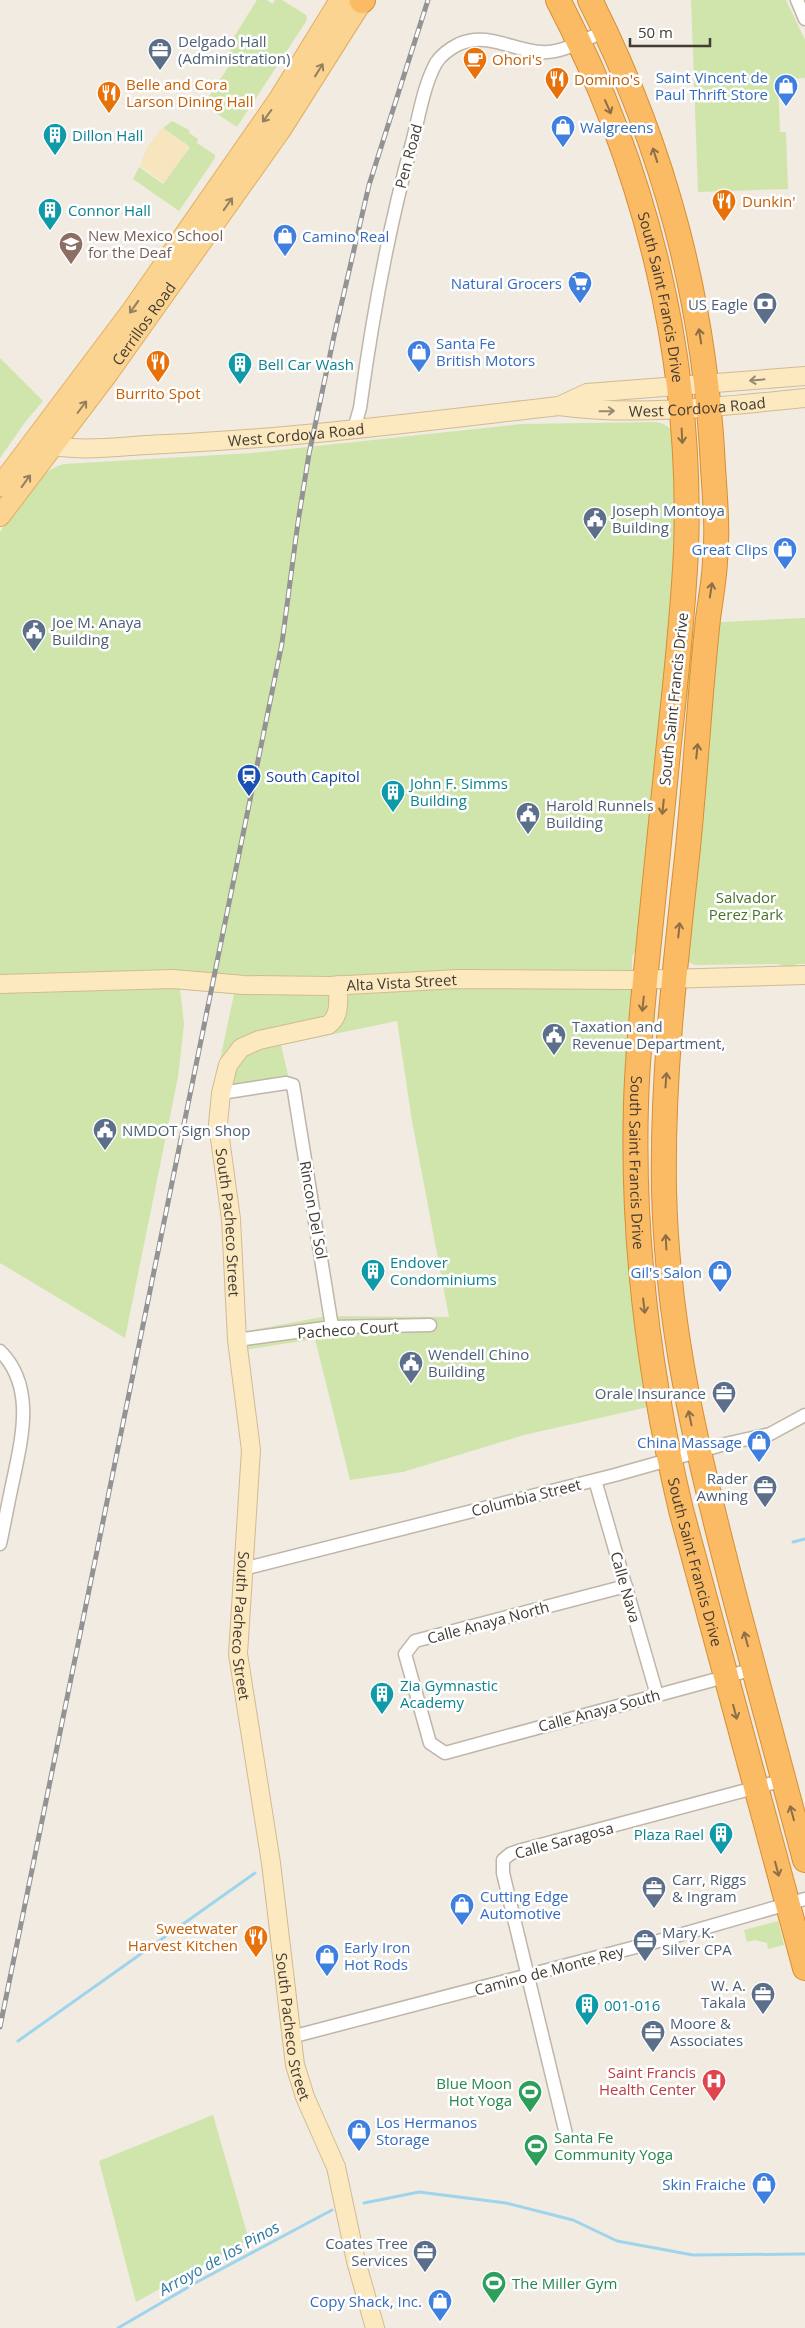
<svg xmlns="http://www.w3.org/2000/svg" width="805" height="2328" viewBox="0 0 805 2328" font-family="'Open Sans',sans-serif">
<rect width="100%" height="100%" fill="#f1ebe2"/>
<path fill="#d0e5ab" d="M 257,0 L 267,0 L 273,4 L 275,0 L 282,0 L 306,15 L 307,20 L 237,127 L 214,112 L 206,101 L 231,63 L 229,45 Z
M 691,0 L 786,0 L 805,40 L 805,78 L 778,80 L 780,132 L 786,132 L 788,189 L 698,192 Z
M 172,121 L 189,130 L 189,133 L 198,139 L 197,143 L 215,155 L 215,158 L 179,211 L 133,179 L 139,167 L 163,184 L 190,147 L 163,128 Z
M 0,358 L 43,401 L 26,421 L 0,458 Z
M 652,422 C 663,422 670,426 675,435 L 675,631 L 722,622 L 805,618 L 805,964 L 797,964 L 789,968 L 777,964 L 695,965 L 686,961 L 708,696 L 668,700 L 637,947 L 632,957 L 632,1003 L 648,1407 L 524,1435 L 403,1472 L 350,1480 L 315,1339 L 244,1350 L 242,1332 L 327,1316 L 449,1317 L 412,1121 L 397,1021 L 281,1045 L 289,1079 L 213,1093 L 234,994 L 180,989 L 184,1024 L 178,1077 L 125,1338 L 0,1263 L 0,532 C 16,508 34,472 64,464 L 252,453 L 521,424 Z
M 778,1921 L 784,1945 L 768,1949 L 767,1943 L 755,1940 L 747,1942 L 744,1930 Z
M 213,2115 L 249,2240 L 136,2302 L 99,2161 Z"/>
<path fill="#f6e5bd" d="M 162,128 L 189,147 L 164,183 L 140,166 L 146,149 Z"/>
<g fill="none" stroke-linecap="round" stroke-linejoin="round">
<path stroke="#9fd4ed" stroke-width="3" d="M 793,1542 L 805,1539
M 18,2041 L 255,1873
M 364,2203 L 419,2192 L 506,2203 L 573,2220 L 617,2241 L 693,2255 L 805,2254
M 118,2328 L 197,2282 L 332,2210"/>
<defs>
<path id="street" d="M 797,0 L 805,19
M 354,429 L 360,408 C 372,319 388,230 412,143 C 419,117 423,87 436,63 C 441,55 451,48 459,44 C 488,31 513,51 541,52 C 562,54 585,39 605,31
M 221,1093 L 286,1083 L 293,1085 L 332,1327
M 237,1340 L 332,1327 L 430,1325
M 0,1351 C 34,1385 23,1433 14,1476 C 9,1498 5,1521 0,1544
M 595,1480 L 657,1695
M 243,1569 L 615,1475 L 725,1444 L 770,1434 L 805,1415
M 626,1586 L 415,1641 L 405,1654 L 430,1743 L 445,1753 L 754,1669
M 291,2037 L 655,1942 L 805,1899
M 566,2134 L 503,1873 L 503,1860 L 510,1854 L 518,1851 L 784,1780"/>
<g id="secondary">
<path d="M 559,406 L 587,393 L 805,376"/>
<path id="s1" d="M 41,443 C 81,454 125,445 166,444 C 297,438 428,421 559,406 C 640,417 723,406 805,398"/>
<path id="s2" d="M 0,984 L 173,979 L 244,985 L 329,986 L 458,979 L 629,980 L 805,975"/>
<path id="s3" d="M 338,985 C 338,1000 341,1016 328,1025 L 259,1040 L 241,1048 L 228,1065 L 221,1093 L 218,1124 L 231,1219 L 237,1340 L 251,1450 L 238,1654 L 271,1863 L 295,2065 L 305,2097 L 336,2167 L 356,2261 L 375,2328"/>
</g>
<g id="primary">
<path d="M 0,486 L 133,309 L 279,99 L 340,0"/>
<path id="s4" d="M 0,516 L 109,372 L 280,131 L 363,0"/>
</g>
<g id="highway">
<path id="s5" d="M 558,0 C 646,169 693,359 686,550 C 683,615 676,679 669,743 C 661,822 653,902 645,981 C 641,1022 637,1063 636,1104 C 632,1241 649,1376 681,1510 L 805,1968"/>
<path d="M 590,0 C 665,149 705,301 713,467 C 715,498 718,531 715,562 C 714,584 709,606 707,628 C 699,704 695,781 687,857 C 675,967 662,1078 664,1189 C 667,1334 700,1463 736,1602 C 759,1688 782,1774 805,1860"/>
<path d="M 362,1 L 363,0"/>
</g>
</defs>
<use href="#street" stroke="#bfb5a8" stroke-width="15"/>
<use href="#secondary" stroke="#d0bb93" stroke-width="20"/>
<use href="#primary" stroke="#e0af61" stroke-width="22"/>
<use href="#highway" stroke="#d88e35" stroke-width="26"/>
<use href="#street" stroke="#fff" stroke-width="12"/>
<use href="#secondary" stroke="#fde9c0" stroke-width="18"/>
<use href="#primary" stroke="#fbd491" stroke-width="20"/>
<use href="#highway" stroke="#fabb64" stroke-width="24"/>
<defs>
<path id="rail" d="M 0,2027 L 282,643 L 298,522 L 309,454 L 334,336 L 369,185 L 428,0"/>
</defs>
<use href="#rail" stroke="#939393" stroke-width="5"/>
<use href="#rail" stroke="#fff" stroke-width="3" stroke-dasharray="9" stroke-linecap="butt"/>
</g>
<defs><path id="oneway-shaft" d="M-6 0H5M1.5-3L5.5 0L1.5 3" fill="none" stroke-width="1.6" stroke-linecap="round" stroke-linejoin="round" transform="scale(1.25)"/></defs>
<g stroke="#95805d">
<use href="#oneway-shaft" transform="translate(319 70) rotate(-58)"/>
<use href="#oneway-shaft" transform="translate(267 116) rotate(126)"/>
<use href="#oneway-shaft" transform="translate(228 204) rotate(-55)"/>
<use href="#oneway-shaft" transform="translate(134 307) rotate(125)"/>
<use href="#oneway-shaft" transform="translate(82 407) rotate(-53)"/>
<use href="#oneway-shaft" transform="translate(26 481) rotate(-54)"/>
</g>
<g stroke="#8c6e47">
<use href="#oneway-shaft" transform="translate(608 107) rotate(66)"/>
<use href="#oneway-shaft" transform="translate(655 155) rotate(-108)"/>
<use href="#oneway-shaft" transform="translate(700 336) rotate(-99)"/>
<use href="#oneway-shaft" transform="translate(682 436) rotate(87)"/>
<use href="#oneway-shaft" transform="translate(711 590) rotate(-81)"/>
<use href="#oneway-shaft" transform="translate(697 751) rotate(-84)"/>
<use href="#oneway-shaft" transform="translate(663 807) rotate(96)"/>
<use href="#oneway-shaft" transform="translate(679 930) rotate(-84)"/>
<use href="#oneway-shaft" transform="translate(643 1004) rotate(96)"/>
<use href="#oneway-shaft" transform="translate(666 1080) rotate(-86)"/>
<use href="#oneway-shaft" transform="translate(666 1242) rotate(-93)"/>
<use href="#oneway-shaft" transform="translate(644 1306) rotate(83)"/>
<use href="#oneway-shaft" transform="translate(690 1418) rotate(-102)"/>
<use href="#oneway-shaft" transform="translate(746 1639) rotate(-105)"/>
<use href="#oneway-shaft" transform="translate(735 1712) rotate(75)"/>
<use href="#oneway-shaft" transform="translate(792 1813) rotate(-105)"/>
<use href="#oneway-shaft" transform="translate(777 1869) rotate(75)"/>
</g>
<g stroke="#968972">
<use href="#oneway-shaft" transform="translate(757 380) rotate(175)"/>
<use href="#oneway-shaft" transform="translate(607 411) rotate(-1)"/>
</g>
<defs>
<symbol id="office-pin" viewBox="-11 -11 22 30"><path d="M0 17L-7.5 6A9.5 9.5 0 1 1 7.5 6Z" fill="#5c6f8a" stroke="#fff"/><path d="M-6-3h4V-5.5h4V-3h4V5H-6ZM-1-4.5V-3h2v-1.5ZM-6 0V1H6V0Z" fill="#fff"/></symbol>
<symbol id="cafe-pin" viewBox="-11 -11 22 30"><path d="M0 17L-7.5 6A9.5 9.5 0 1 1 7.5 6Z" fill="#e8710a" stroke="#fff"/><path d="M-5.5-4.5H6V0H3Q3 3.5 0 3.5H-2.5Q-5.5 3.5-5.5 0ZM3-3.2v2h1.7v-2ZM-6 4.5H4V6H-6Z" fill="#fff"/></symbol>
<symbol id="restaurant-pin" viewBox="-11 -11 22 30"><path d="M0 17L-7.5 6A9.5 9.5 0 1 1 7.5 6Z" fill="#e8710a" stroke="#fff"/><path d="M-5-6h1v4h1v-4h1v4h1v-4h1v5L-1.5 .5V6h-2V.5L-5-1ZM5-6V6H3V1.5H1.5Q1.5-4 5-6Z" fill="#fff"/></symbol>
<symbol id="shop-pin" viewBox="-11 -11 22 30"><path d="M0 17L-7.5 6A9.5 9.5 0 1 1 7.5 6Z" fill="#3f7fe0" stroke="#fff"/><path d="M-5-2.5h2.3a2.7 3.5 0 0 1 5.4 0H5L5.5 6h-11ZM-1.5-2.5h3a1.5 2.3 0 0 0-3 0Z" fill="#fff"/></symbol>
<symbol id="building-pin" viewBox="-11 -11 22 30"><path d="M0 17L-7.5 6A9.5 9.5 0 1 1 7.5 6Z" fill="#0f9aa8" stroke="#fff"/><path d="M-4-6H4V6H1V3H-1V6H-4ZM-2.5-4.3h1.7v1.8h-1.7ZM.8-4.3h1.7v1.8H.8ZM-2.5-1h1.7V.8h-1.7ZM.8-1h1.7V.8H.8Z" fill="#fff"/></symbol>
<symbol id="school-pin" viewBox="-11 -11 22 30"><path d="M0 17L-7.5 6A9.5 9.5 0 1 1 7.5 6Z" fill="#8d6e63" stroke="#fff"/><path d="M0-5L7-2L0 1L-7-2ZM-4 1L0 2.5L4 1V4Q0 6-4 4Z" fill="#fff"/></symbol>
<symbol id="supermarket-pin" viewBox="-11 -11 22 30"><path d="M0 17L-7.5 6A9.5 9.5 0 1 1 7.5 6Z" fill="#3f7fe0" stroke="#fff"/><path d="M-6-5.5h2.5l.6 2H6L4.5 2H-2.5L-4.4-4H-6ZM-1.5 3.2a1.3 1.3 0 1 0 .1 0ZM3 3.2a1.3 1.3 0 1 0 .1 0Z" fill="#fff"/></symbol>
<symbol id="bank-pin" viewBox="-11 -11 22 30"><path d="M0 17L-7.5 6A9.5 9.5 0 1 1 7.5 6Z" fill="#5c6f8a" stroke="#fff"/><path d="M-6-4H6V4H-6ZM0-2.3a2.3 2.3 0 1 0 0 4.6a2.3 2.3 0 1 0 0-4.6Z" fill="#fff"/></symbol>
<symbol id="civic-pin" viewBox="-11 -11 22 30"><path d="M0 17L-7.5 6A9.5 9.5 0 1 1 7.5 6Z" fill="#5c6f8a" stroke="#fff"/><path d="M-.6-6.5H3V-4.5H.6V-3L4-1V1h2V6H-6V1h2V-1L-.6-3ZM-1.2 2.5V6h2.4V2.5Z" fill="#fff"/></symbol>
<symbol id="station-pin" viewBox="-11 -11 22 30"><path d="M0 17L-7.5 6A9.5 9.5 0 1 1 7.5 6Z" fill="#1a4fb4" stroke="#fff"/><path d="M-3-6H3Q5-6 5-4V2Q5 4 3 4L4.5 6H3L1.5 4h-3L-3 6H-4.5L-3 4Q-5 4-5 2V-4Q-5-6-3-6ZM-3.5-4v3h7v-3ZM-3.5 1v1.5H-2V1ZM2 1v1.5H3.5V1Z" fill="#fff"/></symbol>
<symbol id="hospital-pin" viewBox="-11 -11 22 30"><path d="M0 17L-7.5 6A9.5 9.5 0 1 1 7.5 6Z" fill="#e0444e" stroke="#fff"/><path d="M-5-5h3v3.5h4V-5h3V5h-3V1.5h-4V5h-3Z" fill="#fff"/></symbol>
<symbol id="stadium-pin" viewBox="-11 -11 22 30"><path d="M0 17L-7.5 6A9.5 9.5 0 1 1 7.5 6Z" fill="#2e9e5b" stroke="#fff"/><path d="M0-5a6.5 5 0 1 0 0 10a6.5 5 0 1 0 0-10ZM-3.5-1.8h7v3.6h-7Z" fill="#fff"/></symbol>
</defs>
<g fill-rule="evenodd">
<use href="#office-pin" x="146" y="36" width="28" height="38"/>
<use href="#cafe-pin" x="461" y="45" width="28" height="38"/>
<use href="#restaurant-pin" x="543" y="65" width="28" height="38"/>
<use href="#shop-pin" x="772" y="72" width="28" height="38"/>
<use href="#restaurant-pin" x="95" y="79" width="28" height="38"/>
<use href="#shop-pin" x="549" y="113" width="28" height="38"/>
<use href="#building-pin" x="41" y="121" width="28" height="38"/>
<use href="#restaurant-pin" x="710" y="187" width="28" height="38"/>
<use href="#building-pin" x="36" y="196" width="28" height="38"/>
<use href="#shop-pin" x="271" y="222" width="28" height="38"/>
<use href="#school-pin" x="57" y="230" width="28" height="38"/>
<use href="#supermarket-pin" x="566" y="269" width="28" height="38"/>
<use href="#bank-pin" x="751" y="290" width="28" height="38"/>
<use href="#shop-pin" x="405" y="338" width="28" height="38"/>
<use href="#restaurant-pin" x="144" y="348" width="28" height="38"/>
<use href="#building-pin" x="226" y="350" width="28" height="38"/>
<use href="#civic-pin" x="581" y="505" width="28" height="38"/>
<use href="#shop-pin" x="771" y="535" width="28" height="38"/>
<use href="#civic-pin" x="20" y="617" width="28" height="38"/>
<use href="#station-pin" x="235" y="762" width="28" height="38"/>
<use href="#building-pin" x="379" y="778" width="28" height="38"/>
<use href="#civic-pin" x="514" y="800" width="28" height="38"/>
<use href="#civic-pin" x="540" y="1021" width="28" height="38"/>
<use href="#civic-pin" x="91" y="1116" width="28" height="38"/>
<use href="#building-pin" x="359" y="1257" width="28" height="38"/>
<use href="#shop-pin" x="706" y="1258" width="28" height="38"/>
<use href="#civic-pin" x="397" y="1349" width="28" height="38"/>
<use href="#office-pin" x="710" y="1379" width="28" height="38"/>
<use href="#shop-pin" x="745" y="1428" width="28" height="38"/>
<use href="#office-pin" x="751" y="1473" width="28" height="38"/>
<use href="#building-pin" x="368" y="1680" width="28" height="38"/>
<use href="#building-pin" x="707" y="1820" width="28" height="38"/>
<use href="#office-pin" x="640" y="1874" width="28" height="38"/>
<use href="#shop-pin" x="448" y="1891" width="28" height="38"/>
<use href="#restaurant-pin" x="242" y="1923" width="28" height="38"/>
<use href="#office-pin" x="631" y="1927" width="28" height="38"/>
<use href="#shop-pin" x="313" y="1942" width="28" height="38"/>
<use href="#office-pin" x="749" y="1980" width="28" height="38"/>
<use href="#building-pin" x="573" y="1991" width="28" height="38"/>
<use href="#office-pin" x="639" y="2018" width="28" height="38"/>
<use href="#hospital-pin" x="700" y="2067" width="28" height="38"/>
<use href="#stadium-pin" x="516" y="2078" width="28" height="38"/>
<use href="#shop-pin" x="345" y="2117" width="28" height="38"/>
<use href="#stadium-pin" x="522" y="2132" width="28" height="38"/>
<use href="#shop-pin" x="750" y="2170" width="28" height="38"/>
<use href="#office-pin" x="411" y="2238" width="28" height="38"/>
<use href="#stadium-pin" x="480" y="2269" width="28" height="38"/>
<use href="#shop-pin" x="426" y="2287" width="28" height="38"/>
</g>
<g text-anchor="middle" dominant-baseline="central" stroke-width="5" stroke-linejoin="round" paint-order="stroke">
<g font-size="15" fill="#4e5e75" stroke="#fff" text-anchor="start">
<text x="178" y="41">Delgado Hall<tspan x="178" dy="17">(Administration)</tspan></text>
<text x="748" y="304" text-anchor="end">US Eagle</text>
<text x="612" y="510">Joseph Montoya<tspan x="612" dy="17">Building</tspan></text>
<text x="52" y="622">Joe M. Anaya<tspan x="52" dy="17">Building</tspan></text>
<text x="546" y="805">Harold Runnels<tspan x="546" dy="17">Building</tspan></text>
<text x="572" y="1026">Taxation and<tspan x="572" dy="17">Revenue Department,</tspan></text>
<text x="122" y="1130">NMDOT Sign Shop</text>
<text x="428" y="1354">Wendell Chino<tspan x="428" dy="17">Building</tspan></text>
<text x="706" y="1393" text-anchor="end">Orale Insurance</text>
<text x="748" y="1478" text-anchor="end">Rader<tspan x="748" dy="17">Awning</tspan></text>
<text x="672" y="1879">Carr, Riggs<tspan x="672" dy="17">&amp; Ingram</tspan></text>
<text x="662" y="1932">Mary K.<tspan x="662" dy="17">Silver CPA</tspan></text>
<text x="746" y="1985" text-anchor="end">W. A.<tspan x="746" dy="17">Takala</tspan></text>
<text x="670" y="2023">Moore &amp;<tspan x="670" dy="17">Associates</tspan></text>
<text x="408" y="2243" text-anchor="end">Coates Tree<tspan x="408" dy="17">Services</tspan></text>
</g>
<g font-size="15" fill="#c56008" stroke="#fff" text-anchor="start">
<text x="492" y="59">Ohori's</text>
<text x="574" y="79">Domino's</text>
<text x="126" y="84">Belle and Cora<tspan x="126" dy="17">Larson Dining Hall</tspan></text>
<text x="742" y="201">Dunkin'</text>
<text x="158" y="393" text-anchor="middle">Burrito Spot</text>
<text x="238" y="1928" text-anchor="end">Sweetwater<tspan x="238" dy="17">Harvest Kitchen</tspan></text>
</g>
<g font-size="15" fill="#366cbe" stroke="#fff" text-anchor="end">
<text x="768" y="77">Saint Vincent de<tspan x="768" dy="17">Paul Thrift Store</tspan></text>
<text x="580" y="127" text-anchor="start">Walgreens</text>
<text x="302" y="236" text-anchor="start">Camino Real</text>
<text x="562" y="283">Natural Grocers</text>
<text x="436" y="343" text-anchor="start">Santa Fe<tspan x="436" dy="17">British Motors</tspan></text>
<text x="768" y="549">Great Clips</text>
<text x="702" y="1272">Gil's Salon</text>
<text x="742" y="1442">China Massage</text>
<text x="480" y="1896" text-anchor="start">Cutting Edge<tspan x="480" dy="17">Automotive</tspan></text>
<text x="344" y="1947" text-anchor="start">Early Iron<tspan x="344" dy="17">Hot Rods</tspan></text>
<text x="376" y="2122" text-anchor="start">Los Hermanos<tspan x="376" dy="17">Storage</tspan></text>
<text x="746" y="2184">Skin Fraiche</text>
<text x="422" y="2301">Copy Shack, Inc.</text>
</g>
<g font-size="15" fill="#0d838f" stroke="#fff" text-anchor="start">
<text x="72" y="135">Dillon Hall</text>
<text x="68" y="210">Connor Hall</text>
<text x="258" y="364">Bell Car Wash</text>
<text x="410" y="783">John F. Simms<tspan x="410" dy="17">Building</tspan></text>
<text x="390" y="1262">Endover<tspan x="390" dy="17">Condominiums</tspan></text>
<text x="400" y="1685">Zia Gymnastic<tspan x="400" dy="17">Academy</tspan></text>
<text x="704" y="1834" text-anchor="end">Plaza Rael</text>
<text x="604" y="2005">001-016</text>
</g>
<g font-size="15" fill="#423b33" stroke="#fff">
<text transform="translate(408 156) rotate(-75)">Pen Road</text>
<text stroke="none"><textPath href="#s5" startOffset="316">South Saint Francis Drive</textPath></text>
<text stroke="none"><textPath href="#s4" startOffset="240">Cerrillos Road</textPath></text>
<text stroke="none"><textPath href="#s1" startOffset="659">West Cordova Road</textPath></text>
<text stroke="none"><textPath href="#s1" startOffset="256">West Cordova Road</textPath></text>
<text transform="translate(673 699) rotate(-84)">South Saint Francis Drive</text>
<text stroke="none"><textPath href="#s2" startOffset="402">Alta Vista Street</textPath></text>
<text stroke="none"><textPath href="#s5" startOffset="1186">South Saint Francis Drive</textPath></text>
<text transform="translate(314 1210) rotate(80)">Rincon Del Sol</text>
<text stroke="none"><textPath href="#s3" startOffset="314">South Pacheco Street</textPath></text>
<text transform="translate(348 1329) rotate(-4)">Pacheco Court</text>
<text transform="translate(526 1497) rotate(-14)">Columbia Street</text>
<text stroke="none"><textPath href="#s5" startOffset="1591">South Saint Francis Drive</textPath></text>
<text transform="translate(626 1587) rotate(74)">Calle Nava</text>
<text transform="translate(488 1622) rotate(-15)">Calle Anaya North</text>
<text stroke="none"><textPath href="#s3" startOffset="719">South Pacheco Street</textPath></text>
<text transform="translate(599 1710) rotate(-15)">Calle Anaya South</text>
<text transform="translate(564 1840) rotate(-15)">Calle Saragosa</text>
<text transform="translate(549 1970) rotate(-15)">Camino de Monte Rey</text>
<text stroke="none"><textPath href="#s3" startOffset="1124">South Pacheco Street</textPath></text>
</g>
<g font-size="15" fill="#785e54" stroke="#fff" text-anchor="start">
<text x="88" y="235">New Mexico School<tspan x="88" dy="17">for the Deaf</tspan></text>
</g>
<g font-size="15" fill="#164399" stroke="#fff" text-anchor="start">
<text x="266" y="776">South Capitol</text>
</g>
<g font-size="15" fill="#4a7129" stroke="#fff">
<text x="746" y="897">Salvador<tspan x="746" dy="17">Perez Park</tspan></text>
</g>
<g font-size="15" fill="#be3a42" stroke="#fff" text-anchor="end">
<text x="696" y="2072">Saint Francis<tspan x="696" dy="17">Health Center</tspan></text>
</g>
<g font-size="15" fill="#27864d" stroke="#fff" text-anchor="start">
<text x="512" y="2083" text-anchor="end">Blue Moon<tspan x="512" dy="17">Hot Yoga</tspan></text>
<text x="554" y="2137">Santa Fe<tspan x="554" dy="17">Community Yoga</tspan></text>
<text x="512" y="2283">The Miller Gym</text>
</g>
<g font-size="16" font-style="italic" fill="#2e7ba2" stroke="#fff">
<text transform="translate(219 2258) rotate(-29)">Arroyo de los Pinos</text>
</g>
</g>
<path d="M630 38v8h80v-8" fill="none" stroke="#423b33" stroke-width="2.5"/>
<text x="638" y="38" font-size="15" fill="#423b33" stroke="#ffffff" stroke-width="4" paint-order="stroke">50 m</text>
</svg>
